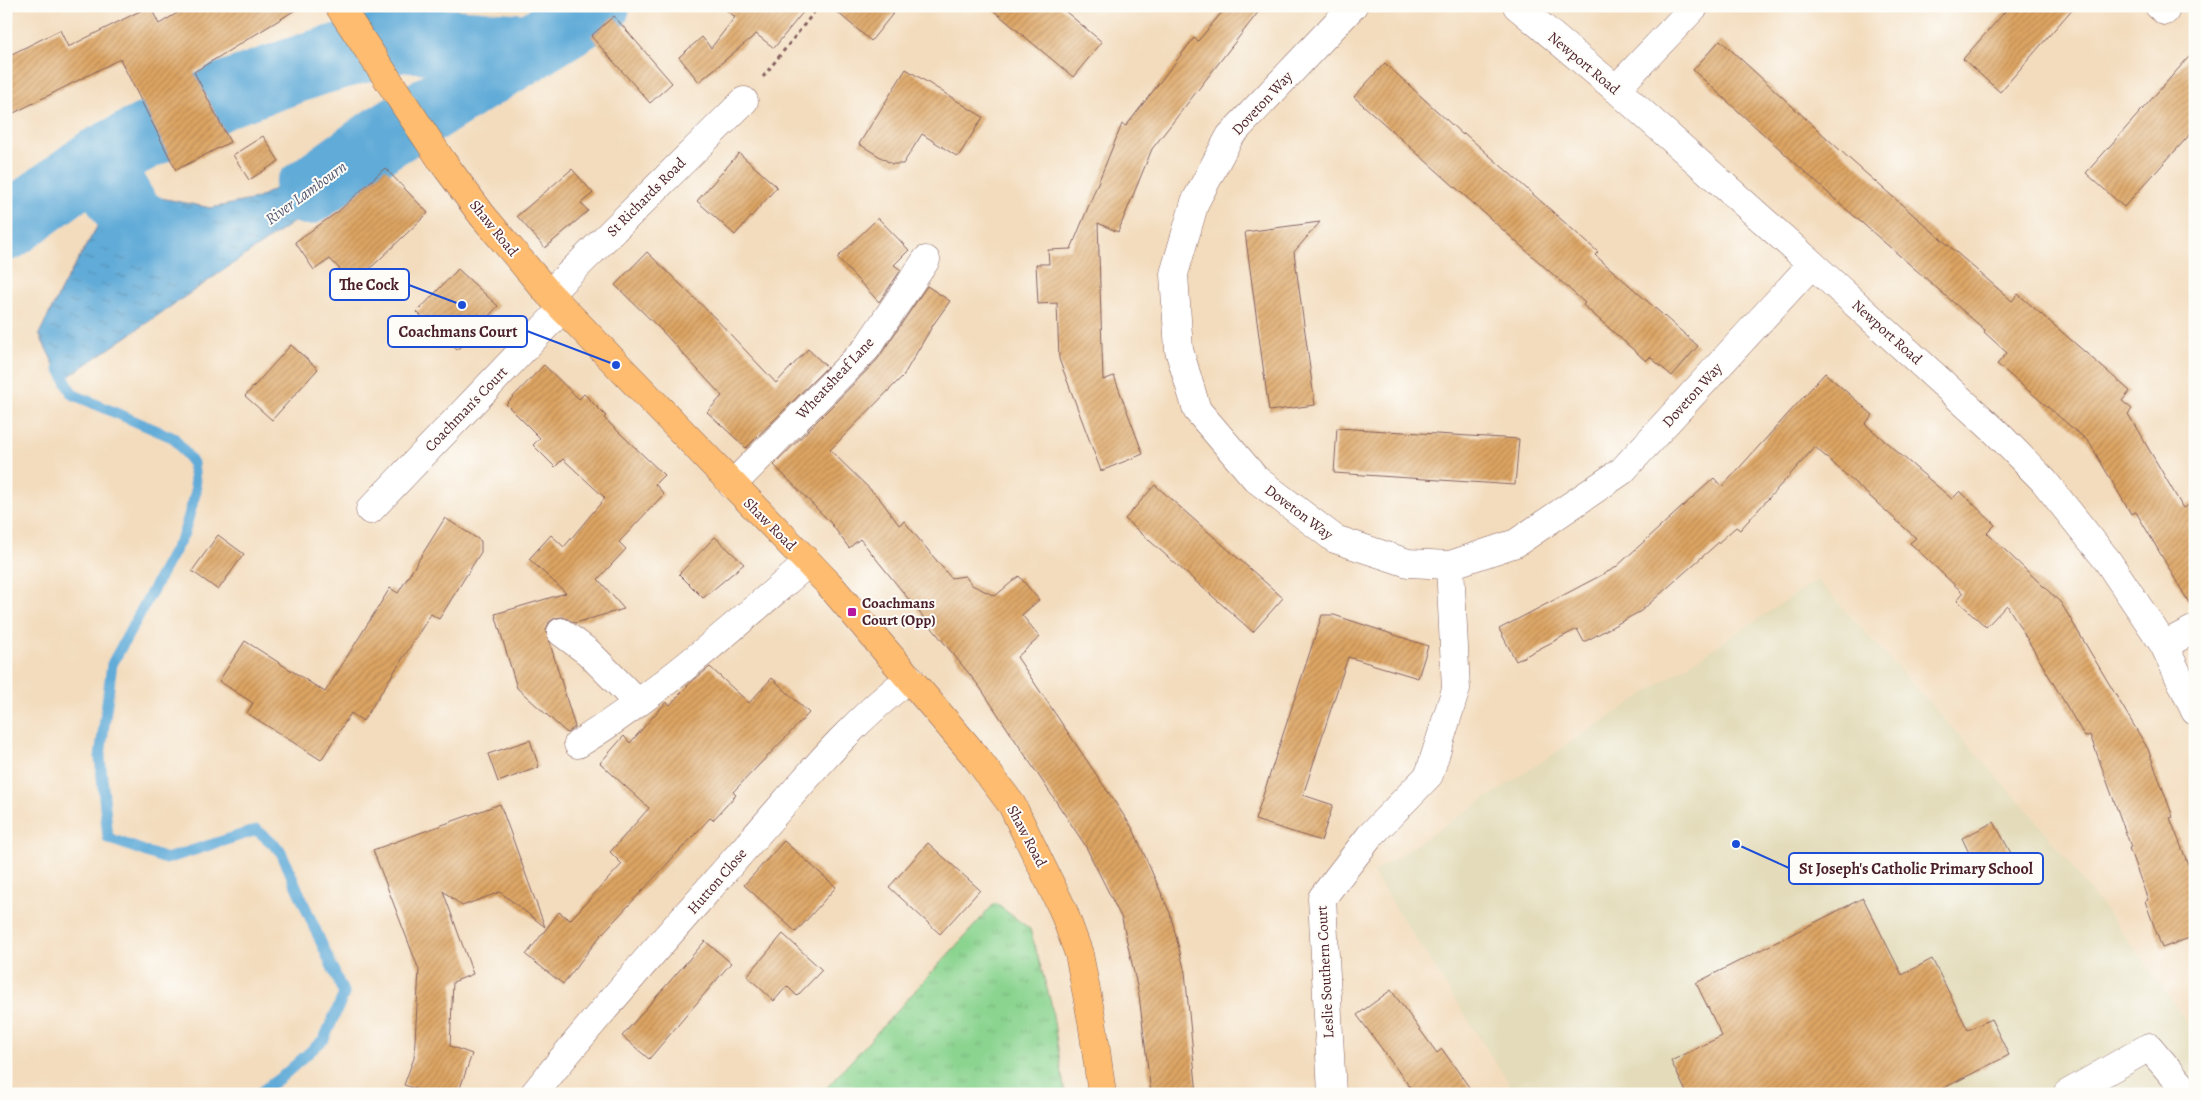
<svg xmlns="http://www.w3.org/2000/svg" width="2201" height="1100" viewBox="0 0 2201 1100" font-family="Alegreya,serif">
<defs>
<pattern id="park-tufts" width="24" height="20" patternUnits="userSpaceOnUse" patternTransform="scale(1.25)"><rect width="24" height="20" fill="#8bd490"/><path d="M3 7l-1-3M5 7V3M7 7l1-3M15 17l-1-3M17 17v-4M19 17l1-3" fill="none" stroke="#79b67c"/></pattern>
<pattern id="water-ripples" width="26" height="14" patternUnits="userSpaceOnUse" patternTransform="scale(1.25)"><rect width="26" height="14" fill="#60abd8"/><path d="M2 4q2-2 4 0t4 0M15 11q2-2 4 0t4 0" fill="none" stroke="#518baf"/></pattern>
<pattern id="building-hatch" width="6" height="6" patternUnits="userSpaceOnUse" patternTransform="scale(1.25)"><rect width="6" height="6" fill="#dda563"/><path d="M-1 1l2-2M0 6l6-6M5 7l2-2" fill="none" stroke="#b58652"/></pattern>
</defs>
<rect width="100%" height="100%" fill="#fdfcf7"/>
<filter id="ink" filterUnits="userSpaceOnUse"><feTurbulence type="fractalNoise" baseFrequency=".02" numOctaves="2"/><feDisplacementMap in="SourceGraphic" scale="10" xChannelSelector="R" yChannelSelector="G"/><feConvolveMatrix kernelMatrix="1 2 1 2 8 2 1 2 1" color-interpolation-filters="sRGB"/></filter>
<filter id="wash" filterUnits="userSpaceOnUse"><feTurbulence type="fractalNoise" baseFrequency=".0096" numOctaves="4" result="noise"/><feDisplacementMap in="SourceGraphic" scale="20" xChannelSelector="R" yChannelSelector="G"/><feGaussianBlur stdDeviation="1.12" result="paint"/><feColorMatrix in="noise" values="0 0 0 0 0 0 0 0 0 0 0 0 0 0 0 0 0 1.4 0 .05"/><feComposite in="paint" operator="in"/></filter>
<g filter="url(#wash)">
<rect width="100%" height="100%" fill="#f3dcbd"/>
<path fill="#e3dbba" d="M 1817,580 L 2032,815 L 2145,962 L 2195,1034 L 2195,1085 L 2176,1094 L 1516,1094 L 1373,873 Z"/>
<path fill="url(#park-tufts)" stroke="#6a7a5e" d="M 995,903 L 1030,929 L 1051,1003 L 1065,1094 L 821,1094 Z"/>
<path fill="url(#water-ripples)" stroke="#556582" d="M 378,133 L 390,156 L 62,381 L 39,334 L 64,284 L 116,194 L 131,192 L 211,208 L 256,199 Z"/>
<g fill="none" stroke-linecap="round" stroke-linejoin="round">
<path stroke="#60abd8" stroke-width="11" d="M 59,367 L 72,394 L 174,438 L 193,463 L 196,491 L 184,533 L 112,664 L 100,757 L 108,838 L 166,859 L 257,830 L 280,850 L 344,994 L 324,1039 L 284,1075 L 258,1094"/>
<path stroke="#60abd8" stroke-width="66" d="M 209,103 L 227,94 L 316,63 L 401,39 L 531,47
M 97,161 L 156,131
M 307,192 L 381,139 L 597,6
M 6,228 L 97,161 L 131,218 L 169,240 L 188,244"/>
</g>
<g id="blocks">
<path fill="url(#building-hatch)" d="M 150,6 L 159,24 L 189,6 L 302,6 L 194,72 L 230,142 L 176,170 L 120,59 L 6,117 L 6,57 L 60,30 L 68,47 Z
M 721,6 L 808,6 L 774,48 L 756,34 L 699,82 L 679,57 L 702,37 L 711,48 L 735,17 Z
M 830,6 L 899,6 L 871,41 Z
M 988,6 L 1059,6 L 1102,42 L 1073,77 Z
M 1227,6 L 1263,6 L 1152,149 L 1118,232 L 1098,223 L 1103,380 L 1114,376 L 1143,454 L 1101,471 L 1059,359 L 1057,303 L 1038,304 L 1036,264 L 1049,264 L 1048,250 L 1071,249 L 1122,124 L 1126,126 L 1194,38 L 1198,41 Z
M 2010,6 L 2075,6 L 2000,92 L 1963,59 Z
M 614,16 L 672,83 L 650,103 L 591,36 Z
M 1720,40 L 1853,162 L 2012,301 L 2018,294 L 2130,391 L 2122,401 L 2132,409 L 2128,414 L 2157,463 L 2183,508 L 2195,502 L 2195,613 L 2136,512 L 2131,514 L 2089,442 L 1997,364 L 2007,353 L 1984,332 L 1985,330 L 1838,202 L 1693,70 Z
M 2195,50 L 2195,129 L 2124,207 L 2086,173 Z
M 1385,63 L 1463,135 L 1464,133 L 1598,252 L 1595,255 L 1698,346 L 1672,376 L 1650,357 L 1646,361 L 1583,305 L 1585,303 L 1354,97 Z
M 906,69 L 983,117 L 958,157 L 922,134 L 903,164 L 892,164 L 859,144 Z
M 263,136 L 279,161 L 249,180 L 233,155 Z
M 739,153 L 777,187 L 735,235 L 697,201 Z
M 385,168 L 428,213 L 354,284 L 330,259 L 314,270 L 295,242 L 339,211 Z
M 572,169 L 593,193 L 581,203 L 588,211 L 545,248 L 517,216 Z
M 878,218 L 909,250 L 894,265 L 901,270 L 879,302 L 837,258 Z
M 1320,222 L 1294,252 L 1315,405 L 1269,411 L 1245,232 Z
M 647,252 L 716,319 L 776,383 L 808,349 L 827,367 L 746,448 L 707,412 L 722,396 L 661,330 L 615,285 Z
M 458,269 L 498,306 L 457,350 L 417,312 Z
M 927,286 L 950,301 L 933,325 L 903,376 L 830,450 L 880,499 L 899,525 L 904,521 L 951,578 L 965,576 L 972,585 L 995,596 L 1019,576 L 1039,600 L 1022,615 L 1040,637 L 1017,657 L 1133,829 L 1170,913 L 1185,972 L 1197,1094 L 1151,1094 L 1139,995 L 1122,919 L 1085,845 L 979,686 L 860,539 L 849,548 L 830,522 L 774,465 L 877,360 Z
M 291,345 L 318,369 L 272,420 L 245,396 Z
M 544,365 L 579,399 L 584,394 L 606,416 L 604,418 L 664,475 L 655,484 L 664,494 L 619,542 L 626,549 L 598,579 L 624,609 L 575,623 L 563,617 L 555,618 L 549,622 L 546,630 L 575,727 L 567,733 L 517,688 L 495,614 L 566,593 L 529,559 L 551,535 L 564,547 L 605,498 L 563,459 L 555,467 L 533,445 L 540,438 L 506,404 Z
M 1825,373 L 1873,415 L 1865,424 L 1952,499 L 1960,491 L 1995,525 L 1987,533 L 2061,603 L 2148,749 L 2173,817 L 2170,818 L 2195,882 L 2195,936 L 2162,948 L 2145,901 L 2148,900 L 2129,848 L 2131,847 L 2090,735 L 2085,737 L 2007,605 L 1986,627 L 1957,600 L 1963,593 L 1910,543 L 1916,538 L 1815,447 L 1740,530 L 1736,527 L 1641,611 L 1584,642 L 1577,629 L 1516,661 L 1499,629 L 1615,568 L 1714,478 L 1722,487 Z
M 1337,428 L 1519,439 L 1515,485 L 1334,473 Z
M 1155,485 L 1283,598 L 1253,632 L 1125,519 Z
M 445,518 L 481,541 L 481,552 L 439,619 L 431,614 L 363,721 L 351,713 L 321,760 L 247,713 L 253,703 L 219,681 L 245,641 L 325,692 L 390,588 L 398,593 Z
M 218,535 L 244,554 L 218,590 L 192,571 Z
M 715,537 L 744,564 L 703,598 L 679,574 Z
M 1322,615 L 1334,615 L 1428,646 L 1418,678 L 1348,657 L 1303,795 L 1333,805 L 1321,841 L 1255,820 Z
M 710,667 L 749,703 L 772,678 L 809,713 L 733,792 L 736,795 L 713,820 L 710,818 L 601,935 L 563,984 L 526,955 L 559,912 L 570,920 L 622,864 L 610,852 L 649,808 L 600,763 L 624,736 L 630,743 L 666,702 L 670,705 L 689,684 Z
M 530,740 L 539,767 L 498,782 L 488,754 Z
M 500,804 L 545,927 L 500,892 L 462,906 L 443,891 L 473,974 L 453,982 L 450,1046 L 472,1054 L 458,1094 L 430,1094 L 404,1085 L 414,1058 L 419,970 L 373,850 Z
M 1994,822 L 2012,855 L 1978,872 L 1962,838 Z
M 784,841 L 836,887 L 796,932 L 744,885 Z
M 928,843 L 980,890 L 940,934 L 889,887 Z
M 1863,898 L 1902,975 L 1932,959 L 1968,1030 L 1991,1019 L 2009,1055 L 1932,1094 L 1687,1094 L 1671,1061 L 1722,1036 L 1696,983 Z
M 783,934 L 822,970 L 797,996 L 787,986 L 774,1001 L 747,976 Z
M 705,941 L 731,963 L 649,1059 L 622,1036 Z
M 1391,990 L 1437,1053 L 1442,1049 L 1474,1094 L 1415,1094 L 1357,1015 Z"/>
</g>
</g>
<g filter="url(#ink)">
<use href="#blocks" fill-opacity="0" stroke="#85615e" stroke-width="1"/>
<g fill="none" stroke-linecap="round" stroke-linejoin="round">
<defs>
<path id="minor" d="M 1353,6 L 1230,136 L 1195,202 L 1174,274 L 1179,350 L 1197,410 L 1256,479 L 1335,539 L 1408,563 L 1450,565 L 1516,543 L 1622,471 L 1812,264
M 1517,6 L 1616,89 L 1812,264 L 1996,432 L 2044,481 L 2107,560 L 2164,645 L 2195,711
M 2159,6 L 2165,11
M 1616,89 L 1695,6
M 549,294 L 744,101
M 732,485 L 866,349 L 926,260
M 370,510 L 562,309
M 561,632 L 588,652 L 638,703
M 2164,645 L 2195,629
M 578,744 C 661,692 734,626 808,563
M 534,1094 C 601,1010 673,930 744,849 C 797,790 846,726 910,678
M 1332,1094 L 1322,898 L 1370,836 L 1429,775 L 1456,689 L 1450,565
M 2067,1094 L 2149,1047 L 2189,1094"/>
<path id="major" d="M 339,6 L 442,161 L 482,215 L 549,294 L 828,583 L 976,757 L 1012,805 L 1063,910 L 1079,954 L 1092,1021 L 1102,1094"/>
</defs>
<use href="#minor" stroke="#85615e" stroke-width="29"/>
<use href="#major" stroke="#85615e" stroke-width="29"/>
<path stroke="#85615e" stroke-width="3" stroke-dasharray="4 4" stroke-linecap="butt" d="M 763,77 L 819,6"/>
<use href="#minor" stroke="#fff" stroke-width="28"/>
<use href="#major" stroke="#fdbc6f" stroke-width="28"/>
</g>
</g>
<rect fill="#b5179e" stroke="#fdfcf7" stroke-width="2" x="847" y="607" width="10" height="10" rx="2.5"/>
<g text-anchor="middle" dominant-baseline="central" stroke-width="4" stroke-linejoin="round" paint-order="stroke">
<g font-size="15" fill="#4a1f2b" stroke="#fdfcf7">
<text transform="translate(1584 63) rotate(40)">Newport Road</text>
<text transform="translate(1262 103) rotate(-47)">Doveton Way</text>
<text transform="translate(646 197) rotate(-45)">St Richards Road</text>
<text transform="translate(494 228) rotate(51)">Shaw Road</text>
<text transform="translate(1887 332) rotate(42)">Newport Road</text>
<text transform="translate(835 378) rotate(-47)">Wheatsheaf Lane</text>
<text transform="translate(1692 395) rotate(-48)">Doveton Way</text>
<text transform="translate(466 409) rotate(-46)">Coachman's Court</text>
<text transform="translate(1299 512) rotate(37)">Doveton Way</text>
<text transform="translate(770 524) rotate(45)">Shaw Road</text>
<text transform="translate(1027 836) rotate(62)">Shaw Road</text>
<text transform="translate(717 881) rotate(-49)">Hutton Close</text>
<text transform="translate(1325 972) rotate(-93)">Leslie Southern Court</text>
</g>
<g font-size="15" font-weight="bold" fill="#4a1f2b" stroke="#fdfcf7" text-anchor="start">
<text x="862" y="603">Coachmans<tspan x="862" dy="17">Court (Opp)</tspan></text>
</g>
<g font-size="16" font-style="italic" fill="#535770" stroke="#fdfcf7">
<text transform="translate(306 193) rotate(-36)">River Lambourn</text>
</g>
</g>
<path fill="none" stroke="#1d4ed8" stroke-width="2" d="M462 305L409 285M616 365L527 331M1736 844L1789 868"/>
<g fill="#1d4ed8" stroke="#fdfcf7" stroke-width="2">
<circle cx="462" cy="305" r="5"/>
<circle cx="616" cy="365" r="5"/>
<circle cx="1736" cy="844" r="5"/>
</g>
<g fill="#fdfcf7" stroke="#1d4ed8" stroke-width="2">
<rect x="330" y="269" width="79" height="31" rx="5"/>
<rect x="388" y="316" width="139" height="31" rx="5"/>
<rect x="1789" y="853" width="254" height="31" rx="5"/>
</g>
<g font-size="16" text-anchor="middle" font-weight="bold" fill="#4a1f2b">
<text x="369" y="290">The Cock</text>
<text x="458" y="337">Coachmans Court</text>
<text x="1916" y="874">St Joseph's Catholic Primary School</text>
</g>
<rect width="2201" height="1100" fill="none" stroke="#fdfcf7" stroke-width="25"/>
</svg>
